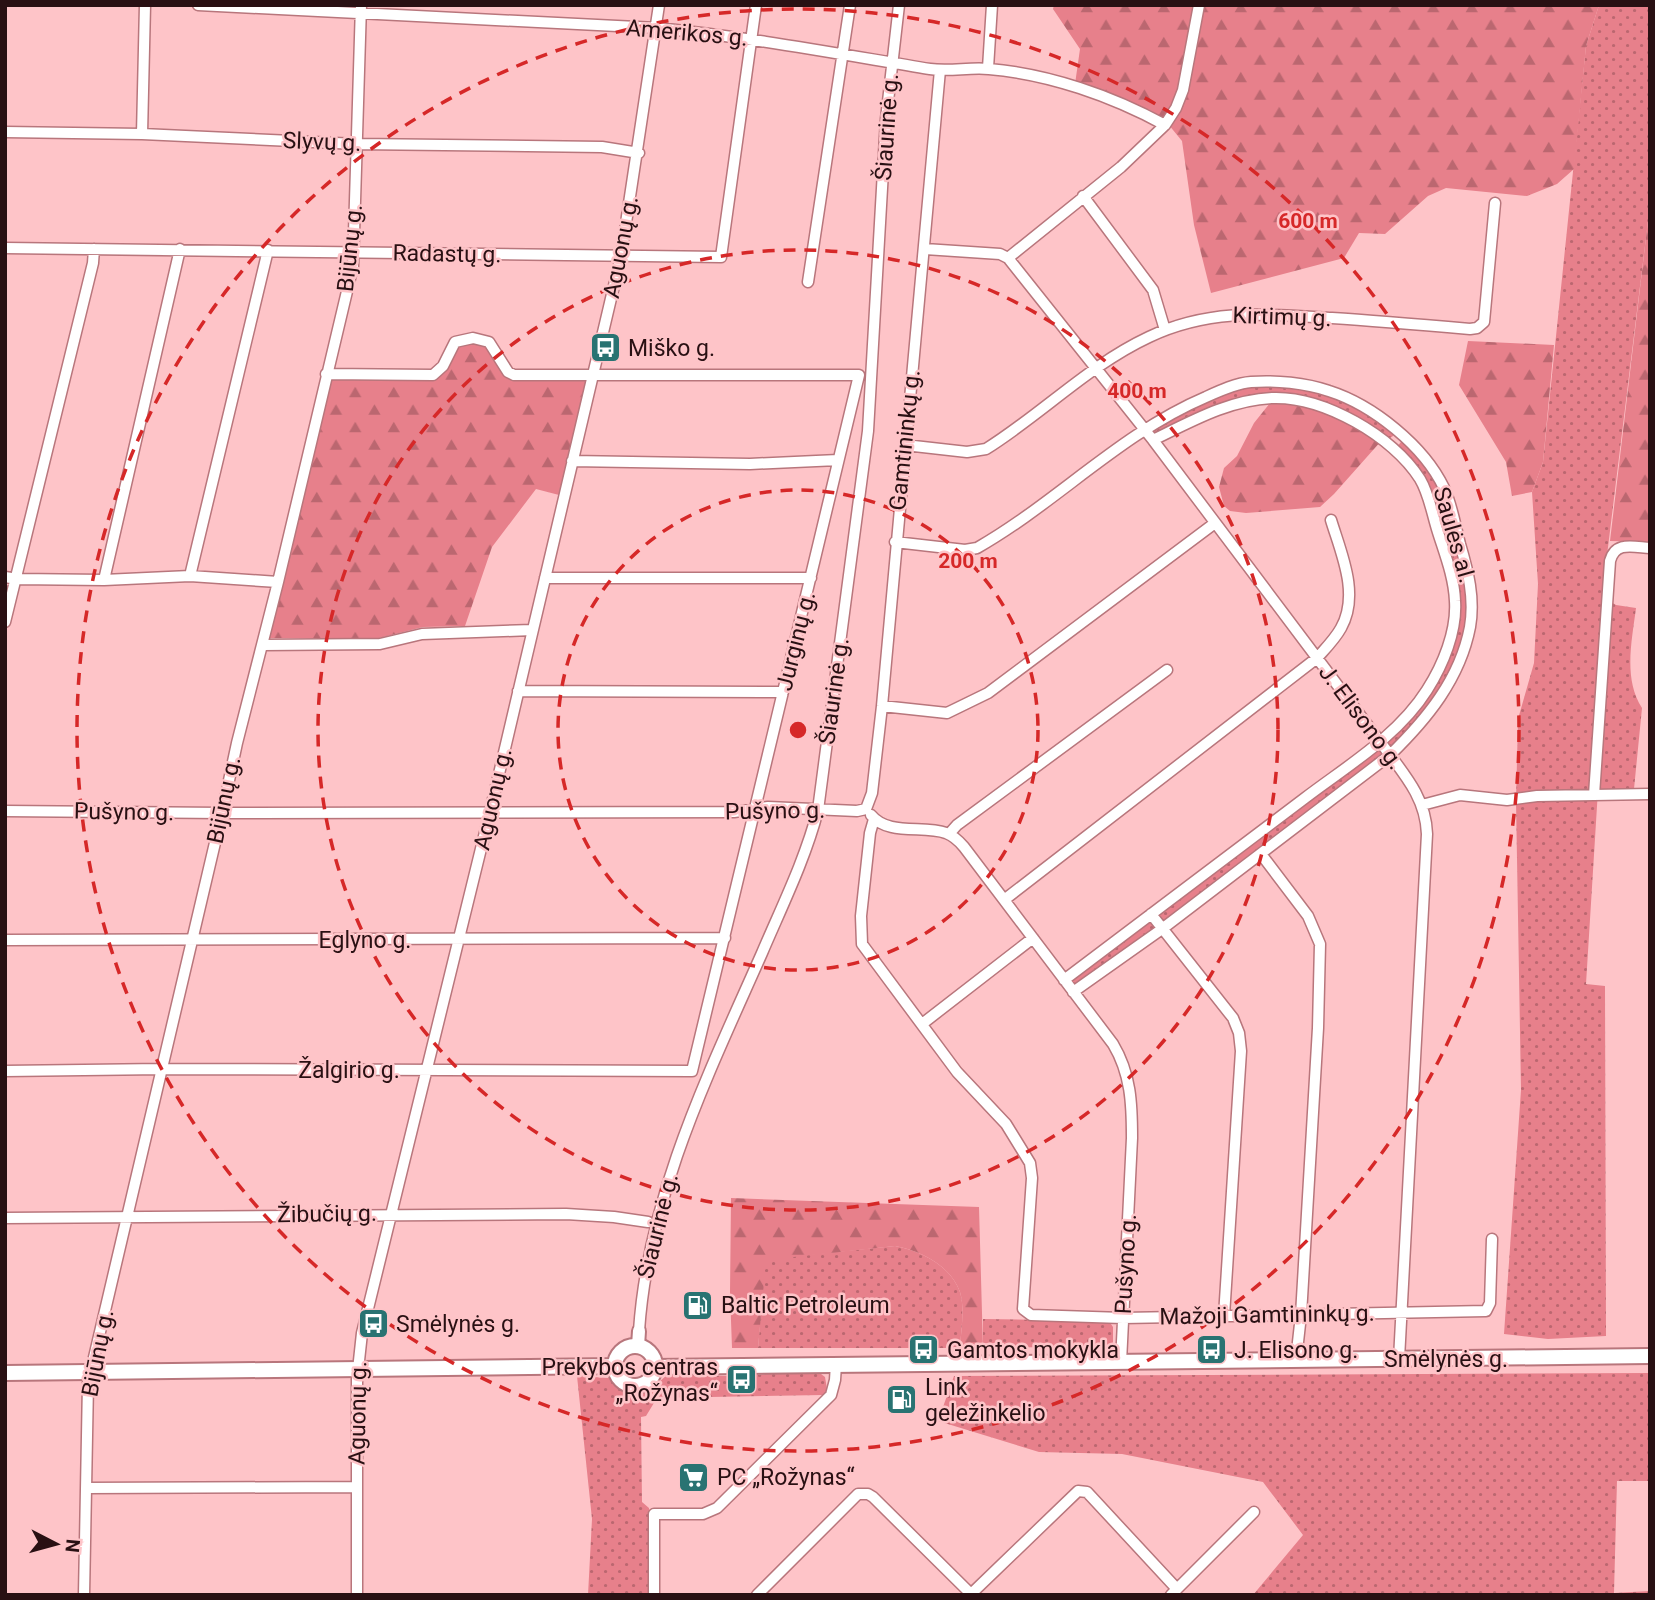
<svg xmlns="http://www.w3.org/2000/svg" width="1655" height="1600" viewBox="0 0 1655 1600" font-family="Roboto,sans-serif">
<defs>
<pattern id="grass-dots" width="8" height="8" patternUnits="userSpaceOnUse" patternTransform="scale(1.75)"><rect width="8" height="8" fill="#e7808b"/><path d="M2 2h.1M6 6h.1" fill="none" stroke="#bb6770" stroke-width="1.8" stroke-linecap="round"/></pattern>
<pattern id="forest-firs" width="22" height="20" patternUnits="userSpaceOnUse" patternTransform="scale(1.75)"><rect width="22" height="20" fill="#e7808b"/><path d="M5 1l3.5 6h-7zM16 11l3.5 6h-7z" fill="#bb6770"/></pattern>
</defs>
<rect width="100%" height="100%" fill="#fec4c8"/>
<path fill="url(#grass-dots)" d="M 1599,5 L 1650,5 L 1650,205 L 1602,596 L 1616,605 L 1636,608 C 1632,640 1623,679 1642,708 L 1634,789 L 1598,790 L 1586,984 L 1605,986 L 1606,1336 L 1548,1339 L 1504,1334 L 1521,1090 L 1516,801 L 1518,719 L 1534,663 L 1538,584 L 1532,492 L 1543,462 L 1586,46 Z
M 1292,385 C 1335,395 1358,405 1393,432 L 1393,436 L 1387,440 L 1323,404 L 1235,401 L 1158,436 L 1151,435 L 1151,427 L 1207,398 L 1250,386 Z
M 1401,442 L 1403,442 L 1428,468 L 1442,488 L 1452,522 L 1470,605 L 1461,652 L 1436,700 L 1393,747 L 1387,745 L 1386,741 L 1416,711 L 1456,623 L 1430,491 L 1396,448 Z
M 1377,748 L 1383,753 L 1382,758 L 1168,919 L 1163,920 L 1158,917 L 1158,913 Z
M 1145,920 L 1151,920 L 1155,926 L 1154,929 L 1078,984 L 1072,983 L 1072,979 Z
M 895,1246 C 921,1251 950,1265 960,1292 C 965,1309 961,1330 960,1348 L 758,1348 L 765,1259 Z
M 983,1319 L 1109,1321 L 1113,1327 L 1113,1346 L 983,1348 Z
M 772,1373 L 821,1374 L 825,1377 L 827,1389 L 824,1395 L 657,1398 L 646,1416 L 641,1417 L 642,1502 L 649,1508 L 650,1595 L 588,1595 L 592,1519 L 577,1376 L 610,1378 L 626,1394 C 646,1396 653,1387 667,1375 C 702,1374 737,1379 772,1373 Z
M 1650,1373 L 1650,1481 L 1617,1481 L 1614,1593 L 1650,1591 L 1650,1595 L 1253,1595 L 1303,1535 L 1263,1482 L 1122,1454 L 1039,1452 L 938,1421 L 954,1376 Z"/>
<path fill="url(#forest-firs)" d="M 1054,5 L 1599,5 L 1586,46 L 1574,169 L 1557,184 L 1527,196 L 1446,188 L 1428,196 L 1385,234 L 1359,233 L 1344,258 L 1211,293 L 1194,225 L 1182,141 L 1164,119 L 1150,110 L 1075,84 L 1080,49 L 1053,9 Z
M 1650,205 L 1650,542 L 1610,541 L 1647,229 Z
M 1468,341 L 1554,345 L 1543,462 L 1532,492 L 1512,496 L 1506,462 L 1459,385 Z
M 472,342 L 489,346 L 506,373 L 588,379 L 559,495 L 536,489 L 492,547 L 465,626 L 423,627 L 379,638 L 269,638 L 329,378 L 438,378 C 455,363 444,346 472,342 Z
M 1274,398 L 1322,405 L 1382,440 L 1334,494 L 1320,507 L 1246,513 L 1230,511 L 1224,506 L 1219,487 L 1224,468 L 1237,456 L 1254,423 Z
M 731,1198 L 979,1207 L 983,1348 L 960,1348 C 961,1330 965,1309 960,1292 C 950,1265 921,1251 895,1246 L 766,1260 L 758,1348 L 732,1348 L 730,1293 Z"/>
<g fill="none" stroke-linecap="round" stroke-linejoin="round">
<defs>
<path id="minor" d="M 198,5 L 657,28 C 749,37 839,54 930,69 C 950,72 969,67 989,69 C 1049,74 1112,96 1165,125
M 988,68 L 992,5
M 5,132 L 142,134 L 357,144 L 602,147 L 639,153
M 142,134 L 145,5
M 1083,196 L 1153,290 L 1165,330
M 5,248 L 721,257 L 756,5
M 925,249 L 1000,254 L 1008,258 L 1153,440 L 1390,755 C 1409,780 1426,802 1427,834 L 1399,1359
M 1008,258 L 1121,167 L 1165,125 L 1176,108 L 1183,90 L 1199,5
M 808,282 L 850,5
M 905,445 L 967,452 L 986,449 C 1042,414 1089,365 1149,337 C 1210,308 1266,314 1332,318 C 1378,321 1424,325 1470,329 L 1477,328 L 1484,322 L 1495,203
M 572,461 L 750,464 L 838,460
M 895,542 L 965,550 L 977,548 C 1056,503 1121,433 1206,397 C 1219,391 1236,383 1251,382 C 1275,380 1306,383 1329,391 C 1373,405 1424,446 1444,488 C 1452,505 1455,525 1460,544 C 1468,571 1475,598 1470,627 C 1460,679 1427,719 1390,755 L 1162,929 L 1073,992
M 190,576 L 268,250
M 5,577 L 17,579 L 104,580 L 190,576 L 278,582
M 545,578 L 811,578
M 104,580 L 180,249
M 5,622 L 93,263 L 94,249
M 263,645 L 380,644 L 422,634 L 532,630
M 518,691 L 783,692
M 882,706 L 947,713 L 988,693 L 1215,523
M 1594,795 L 1610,561 C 1615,541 1633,547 1650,548
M 1422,805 L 1460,795 L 1507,800 L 1537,796 L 1650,794
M 866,809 L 872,793 L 882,706 L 940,70
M 5,811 L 222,813 L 734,812 L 768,807 L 857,811 L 866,809
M 871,815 C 888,836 923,825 946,833 C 954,836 959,841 964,847 L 1113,1044 C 1131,1074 1132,1104 1132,1138 L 1121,1362
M 874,819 L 870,833 L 861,916 L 862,944 L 957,1072 L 1006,1124 L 1030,1163 L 1032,1178 L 1023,1309 L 1031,1315 L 1123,1318 L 1486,1311 L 1490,1303 L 1492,1239
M 949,834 L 957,825 L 1167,670
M 1261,854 L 1308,916 L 1320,944 L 1318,1028 L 1301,1315 L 1296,1360
M 1004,900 L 1317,658 C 1325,649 1335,639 1341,628 C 1360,594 1341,553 1331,520
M 1151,914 L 1233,1018 L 1239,1033 L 1241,1051 L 1224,1316
M 5,940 L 725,938
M 1064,980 C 1144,919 1225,859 1305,798 C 1347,766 1398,736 1427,690 C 1443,665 1457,631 1455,601 C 1454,576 1444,552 1437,529 C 1432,513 1429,494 1420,479 C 1393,436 1323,396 1272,398 C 1229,400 1192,421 1153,440
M 922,1024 L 1033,938
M 5,1071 L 162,1069 L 692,1071 L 859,375 L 514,375 L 508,372 L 489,342 L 473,338 L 455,342 L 443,366 L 433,375 L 326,374
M 5,1218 L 566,1214 L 614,1217 L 648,1222
M 639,1331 C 648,1196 708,1075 762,953 C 782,906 805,860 818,810 L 868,431 L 886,119 L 899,5
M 86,1488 L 357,1487
M 84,1595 L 88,1383 L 222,813 L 237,743 L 278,582 L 353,266 L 361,5
M 357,1595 L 357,1379 L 362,1333 L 490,812 L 621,256 L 659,5
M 654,1595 L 654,1514 L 703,1514 L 717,1508 L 831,1395 L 835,1380 L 836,1364
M 757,1595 L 858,1494 L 868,1494 L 873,1497 L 972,1595
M 970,1595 L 1078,1491 L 1087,1492 L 1177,1589
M 1171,1595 L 1254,1512"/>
<path id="major" d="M 638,1346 L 639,1331"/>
<path id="highway" d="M615 1366a20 20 0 1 1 40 0a20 20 0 1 1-40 0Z
M 655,1367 L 1650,1356
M 5,1373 L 615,1366"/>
</defs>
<use href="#minor" stroke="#b8767c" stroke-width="13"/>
<use href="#major" stroke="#b8767c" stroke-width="16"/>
<use href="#highway" stroke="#b8767c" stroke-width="18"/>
<use href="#minor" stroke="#fff" stroke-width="10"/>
<use href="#major" stroke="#fff" stroke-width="12"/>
<use href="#highway" stroke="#fff" stroke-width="14"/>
</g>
<g fill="none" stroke="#d62828" stroke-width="3.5" stroke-dasharray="12 9">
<circle cx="798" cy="730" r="240"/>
<circle cx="798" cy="730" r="480"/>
<circle cx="798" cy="730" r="721"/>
</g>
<defs>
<symbol id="bus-square" viewBox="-11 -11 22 22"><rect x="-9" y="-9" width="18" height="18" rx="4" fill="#297372" stroke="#fec4c8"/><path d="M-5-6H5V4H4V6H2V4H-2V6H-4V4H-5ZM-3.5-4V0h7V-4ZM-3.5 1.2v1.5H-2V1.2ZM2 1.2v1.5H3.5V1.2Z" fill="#fff"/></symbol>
<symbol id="fuel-square" viewBox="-11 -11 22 22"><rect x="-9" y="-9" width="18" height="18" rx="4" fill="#297372" stroke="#fec4c8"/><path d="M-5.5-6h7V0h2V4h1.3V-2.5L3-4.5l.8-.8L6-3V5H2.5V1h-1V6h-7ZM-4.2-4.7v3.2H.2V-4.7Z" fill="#fff"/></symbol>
<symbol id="supermarket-square" viewBox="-11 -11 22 22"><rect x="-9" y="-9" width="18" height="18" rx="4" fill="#297372" stroke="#fec4c8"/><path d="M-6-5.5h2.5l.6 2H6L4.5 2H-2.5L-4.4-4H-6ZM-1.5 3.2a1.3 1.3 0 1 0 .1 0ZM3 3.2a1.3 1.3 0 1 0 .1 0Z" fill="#fff"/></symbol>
</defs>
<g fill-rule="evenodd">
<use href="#bus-square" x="588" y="330" width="35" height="35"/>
<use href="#fuel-square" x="680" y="1288" width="35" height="35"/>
<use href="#bus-square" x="356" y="1306" width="35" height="35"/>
<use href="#bus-square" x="906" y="1332" width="35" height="35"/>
<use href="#bus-square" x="1194" y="1332" width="35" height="35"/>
<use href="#bus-square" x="724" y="1362" width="35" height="35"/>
<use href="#fuel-square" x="884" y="1382" width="35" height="35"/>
<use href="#supermarket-square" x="676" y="1460" width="35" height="35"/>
</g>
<g text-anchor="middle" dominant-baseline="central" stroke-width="5" stroke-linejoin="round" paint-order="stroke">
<g font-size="23" fill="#291013" stroke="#fec4c8">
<text transform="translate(687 33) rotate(5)">Amerikos g.</text>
<text transform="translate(887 127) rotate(-86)">Šiaurinė g.</text>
<text transform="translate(322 142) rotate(2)">Slyvų g.</text>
<text transform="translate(621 247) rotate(-79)">Aguonų g.</text>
<text transform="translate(350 248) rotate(-84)">Bijūnų g.</text>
<text transform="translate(447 254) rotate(1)">Radastų g.</text>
<text transform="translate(1282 317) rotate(2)">Kirtimų g.</text>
<text transform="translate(905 440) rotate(-84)">Gamtininkų g.</text>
<text transform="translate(1454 535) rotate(74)">Saulės al.</text>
<text transform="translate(796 641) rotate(-76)">Jurginų g.</text>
<text transform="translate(834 691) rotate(-82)">Šiaurinė g.</text>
<text transform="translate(1361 717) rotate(53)">J. Elisono g.</text>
<text transform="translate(493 799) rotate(-77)">Aguonų g.</text>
<text transform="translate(224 800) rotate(-78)">Bijūnų g.</text>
<text transform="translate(775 811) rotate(-1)">Pušyno g.</text>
<text transform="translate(124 812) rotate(1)">Pušyno g.</text>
<text x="365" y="940">Eglyno g.</text>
<text x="349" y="1070">Žalgirio g.</text>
<text transform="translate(327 1214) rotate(-1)">Žibučių g.</text>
<text transform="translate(658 1226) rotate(-76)">Šiaurinė g.</text>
<text transform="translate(1126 1264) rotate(-87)">Pušyno g.</text>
<text transform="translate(1267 1315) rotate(-1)">Mažoji Gamtininkų g.</text>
<text transform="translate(98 1353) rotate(-79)">Bijūnų g.</text>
<text x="1446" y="1359">Smėlynės g.</text>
<text transform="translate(358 1413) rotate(-89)">Aguonų g.</text>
</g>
<g font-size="23" fill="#291013" stroke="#fec4c8" text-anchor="start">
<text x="628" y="348">Miško g.</text>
<text x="721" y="1305">Baltic Petroleum</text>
<text x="396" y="1324">Smėlynės g.</text>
<text x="947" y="1350">Gamtos mokykla</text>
<text x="1234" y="1350">J. Elisono g.</text>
<text x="718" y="1367" text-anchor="end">Prekybos centras<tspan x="718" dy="26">„Rožynas“</tspan></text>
<text x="925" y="1387">Link<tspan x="925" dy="26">geležinkelio</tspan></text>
<text x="717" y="1477">PC „Rožynas“</text>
</g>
</g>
<circle cx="798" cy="730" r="10" fill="#d62828" stroke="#fec4c8" stroke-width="3.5"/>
<g font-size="21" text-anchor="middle" font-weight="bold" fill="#d62828" stroke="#fec4c8" stroke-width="5" stroke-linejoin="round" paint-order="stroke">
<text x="1308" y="228">600 m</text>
<text x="1137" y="398">400 m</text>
<text x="968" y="568">200 m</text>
</g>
<rect width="1655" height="1600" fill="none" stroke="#291013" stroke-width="14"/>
<g transform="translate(56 1544) rotate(96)" stroke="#fec4c8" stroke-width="5" paint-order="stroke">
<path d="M0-5L12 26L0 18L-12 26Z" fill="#291013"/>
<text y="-10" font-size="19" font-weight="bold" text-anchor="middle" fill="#291013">N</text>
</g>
</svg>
